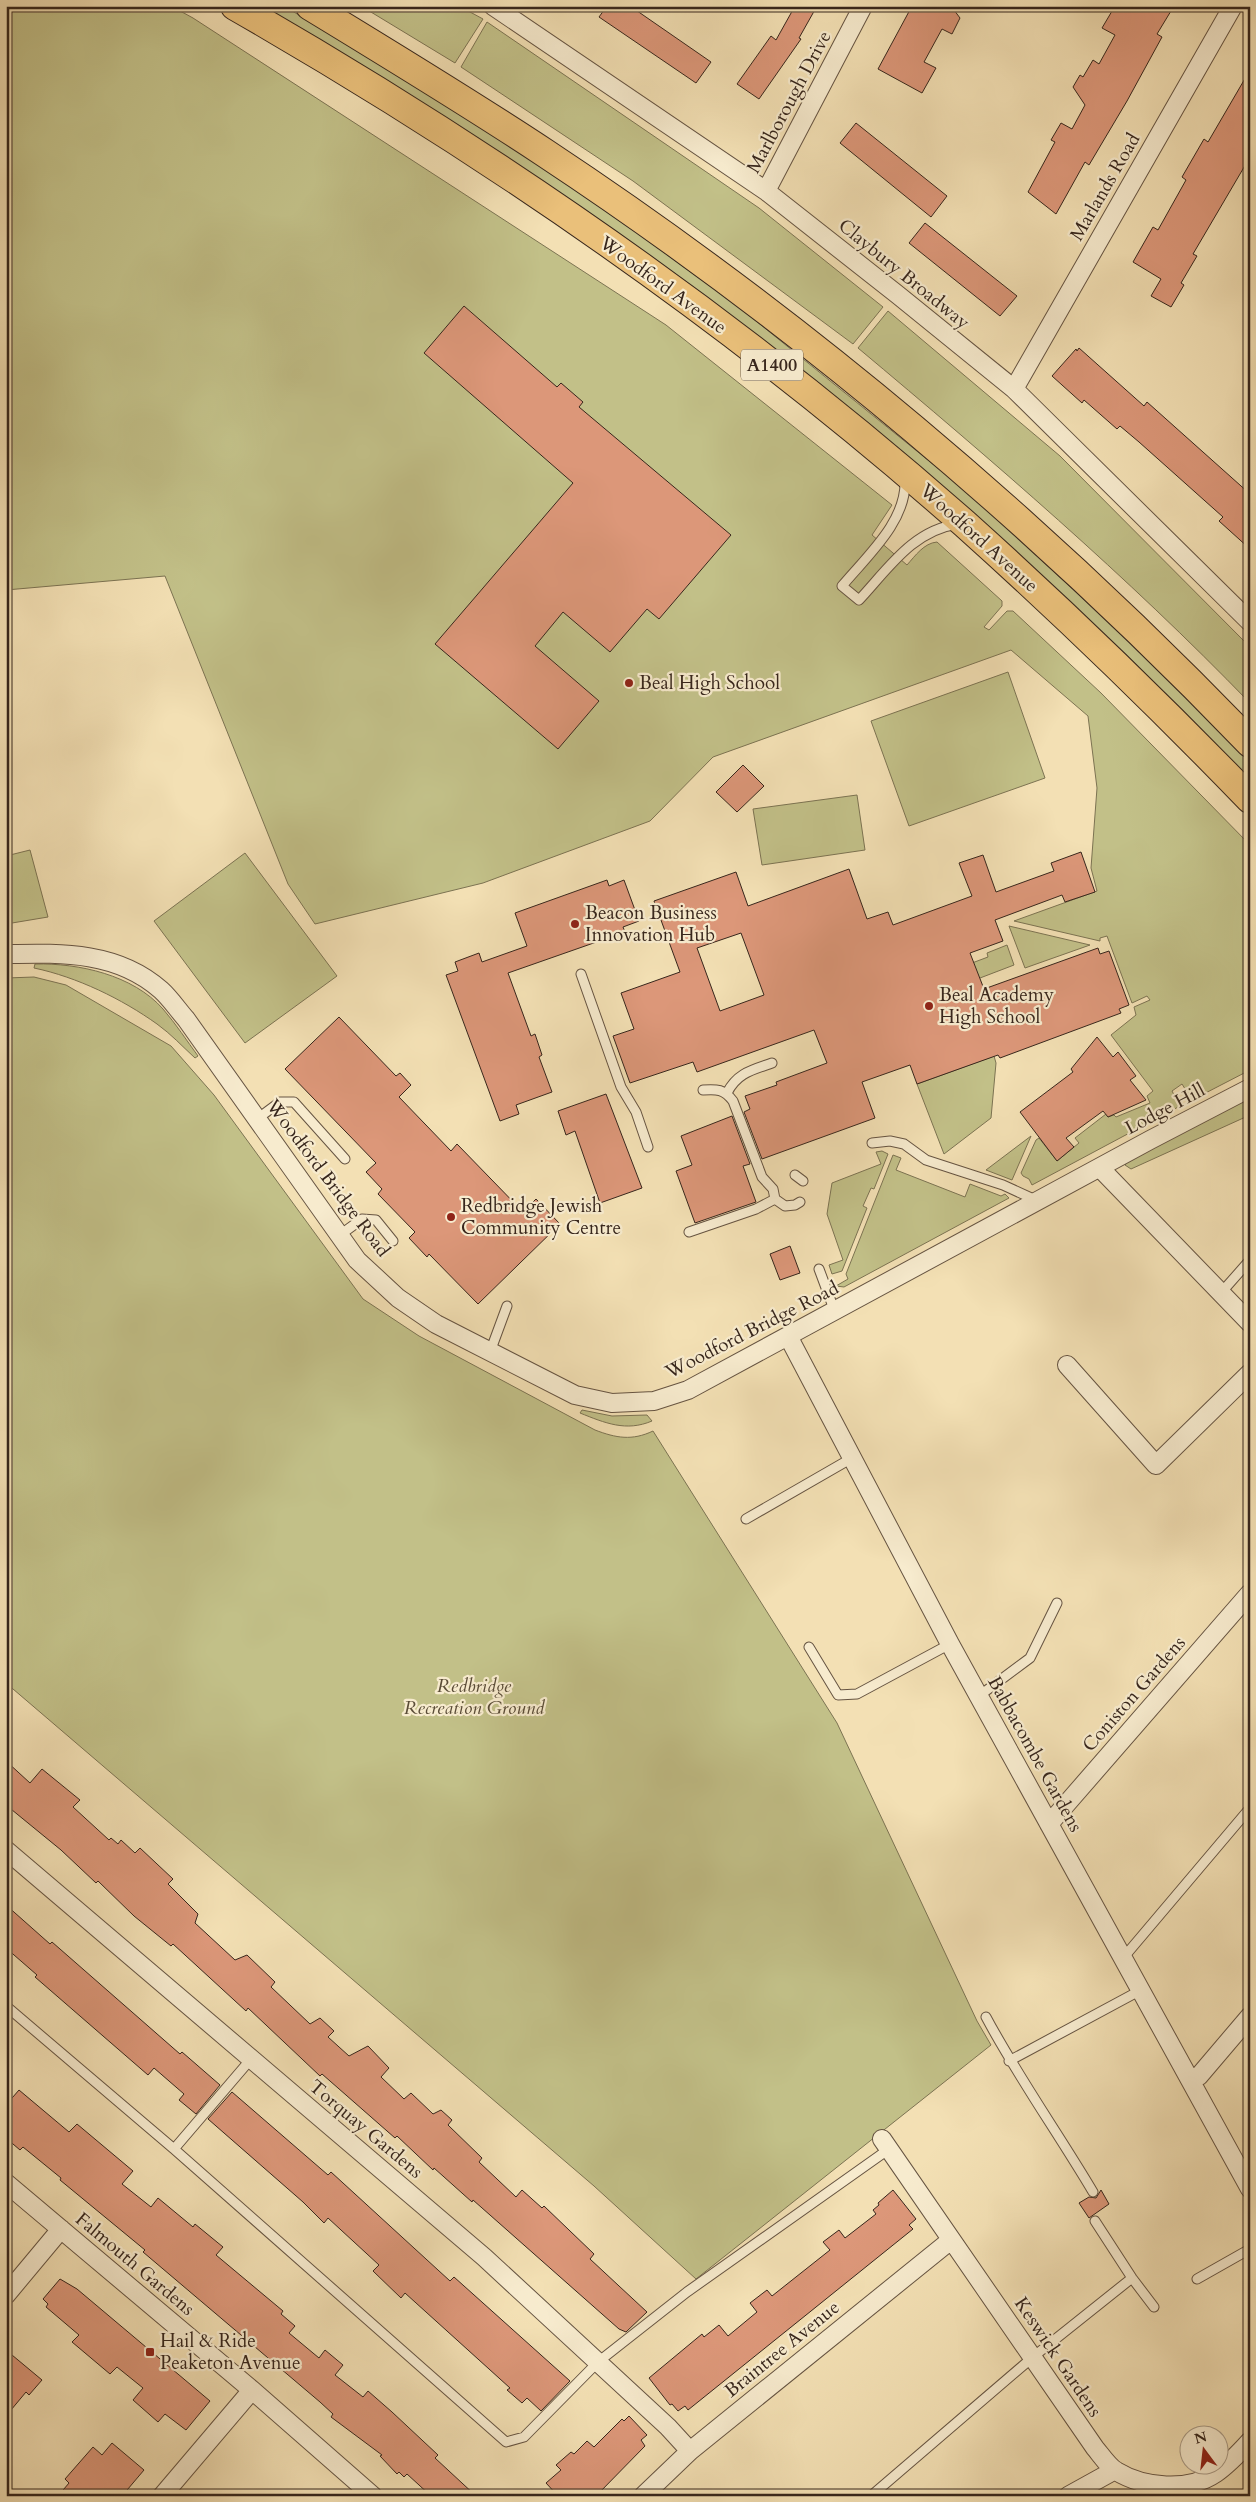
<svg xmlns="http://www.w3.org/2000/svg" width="1256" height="2502" viewBox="0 0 1256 2502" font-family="Cardo,serif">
<rect width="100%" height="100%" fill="#f3e0b4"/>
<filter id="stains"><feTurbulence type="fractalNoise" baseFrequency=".004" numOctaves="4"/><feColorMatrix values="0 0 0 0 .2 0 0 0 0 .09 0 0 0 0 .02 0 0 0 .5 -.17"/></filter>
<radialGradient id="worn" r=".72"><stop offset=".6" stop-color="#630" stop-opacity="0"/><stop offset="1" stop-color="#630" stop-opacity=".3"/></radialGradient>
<path fill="#c2c088" stroke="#7c7352" d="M 6,6 L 171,6 L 193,18 L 666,325 L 892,505 L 872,535 L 907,565 C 915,556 924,543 937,542 L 1002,601 L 1002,606 L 984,627 L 989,630 L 1007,611 L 1013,611 L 1101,693 L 1250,845 L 1250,1070 L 1192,1100 L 1182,1084 L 1172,1091 L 1180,1106 L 1032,1185 L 1029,1179 L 1023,1176 L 1021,1173 L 1036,1140 L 1039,1138 L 1057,1161 L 1079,1143 L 1075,1138 L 1106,1114 L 1108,1117 L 1114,1115 L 1116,1117 L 1150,1103 L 1147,1096 L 1153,1091 L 1111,1035 L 1136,1015 L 1134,1007 L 1150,1000 L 1147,996 L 1132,1003 L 1107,936 L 1100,938 L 1100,941 L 1014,921 L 1097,891 L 1091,868 L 1097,788 L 1088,716 L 1011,650 L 713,757 L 650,821 L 483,883 L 315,924 L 288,884 L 165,576 L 6,590 Z
M 258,6 L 284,6 L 375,61 L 516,149 L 625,224 L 735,304 L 970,494 L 1145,656 L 1250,762 L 1250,779 C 1158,685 1062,596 965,507 Z
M 361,6 L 459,6 L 483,19 L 455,63 Z
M 487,22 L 759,208 L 883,307 L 853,344 L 633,181 L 461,67 Z
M 888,311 L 1060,456 L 1250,647 L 1250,703 C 1127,576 993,461 858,348 Z
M 1008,672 L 1045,778 L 909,826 L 871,721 Z
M 857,795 L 865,850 L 762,865 L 753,809 Z
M 30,850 L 48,917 L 6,924 L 6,856 Z
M 245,853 L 337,976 L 245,1043 L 154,921 Z
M 1009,926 L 1090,945 L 1025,968 Z
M 1007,945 L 1014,965 L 980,978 L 964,966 L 988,957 L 987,953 Z
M 35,964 C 79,963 133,975 163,1009 C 176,1024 187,1041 198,1056 L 195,1058 C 183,1047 171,1034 157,1024 C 122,999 77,977 34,968 Z
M 34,977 L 66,985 L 171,1046 L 214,1095 L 363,1299 L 419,1336 L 595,1430 C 616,1438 632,1441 653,1431 L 837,1723 L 977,2021 L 991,2045 L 696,2279 L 594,2186 L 6,1683 L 6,978 Z
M 994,1056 L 996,1063 L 991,1118 L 944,1154 L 917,1084 Z
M 1250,1097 L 1250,1115 L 1131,1169 L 1125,1165 L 1133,1157 Z
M 1031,1136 L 1012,1180 L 986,1170 Z
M 882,1151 L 888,1154 L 874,1189 L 871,1188 L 863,1206 L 867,1208 L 842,1271 L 832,1274 L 829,1265 L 843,1260 L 827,1214 L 832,1183 L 881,1164 L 876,1152 Z
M 893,1155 L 901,1158 L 896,1170 L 965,1197 L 970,1184 L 1001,1196 L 1005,1194 L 1009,1198 L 844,1287 L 836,1286 L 848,1279 L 846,1274 Z
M 582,1410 L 612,1416 L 647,1415 L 652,1421 C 626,1432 605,1423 580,1413 Z"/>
<path fill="#dc9779" stroke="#37261c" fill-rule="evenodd" d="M 607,6 L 630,6 L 711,62 L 696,83 L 599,17 Z
M 795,6 L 817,6 L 799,38 L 801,39 L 759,99 L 737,84 L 771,36 L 776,40 Z
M 912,6 L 951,6 L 960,18 L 952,34 L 942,29 L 924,62 L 936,68 L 922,93 L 878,69 Z
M 1115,6 L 1174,6 L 1157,34 L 1162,37 L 1127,101 L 1089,165 L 1085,162 L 1056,214 L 1028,192 L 1055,142 L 1051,140 L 1061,123 L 1072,129 L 1085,105 L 1073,87 L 1080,75 L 1083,77 L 1093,60 L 1099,64 L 1115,35 L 1102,28 Z
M 1250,70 L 1250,157 L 1193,254 L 1197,256 L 1181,283 L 1184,285 L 1171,307 L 1151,296 L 1161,279 L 1133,262 L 1153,227 L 1158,230 L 1186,180 L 1182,177 L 1204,139 L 1208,142 Z
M 856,123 L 947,196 L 931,217 L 840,143 Z
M 925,223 L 1017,296 L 1000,316 L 909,243 Z
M 464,306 L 557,387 L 561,383 L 583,402 L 579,407 L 731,535 L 659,619 L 647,609 L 610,652 L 563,612 L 535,646 L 599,701 L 558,749 L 435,644 L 573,483 L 424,353 Z
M 1079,348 L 1144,406 L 1147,402 L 1250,494 L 1250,549 L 1219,521 L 1223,517 L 1139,442 L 1120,426 L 1117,429 L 1084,400 L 1082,403 L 1052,376 L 1076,349 L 1077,351 Z
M 743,765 L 764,786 L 737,812 L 716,792 Z
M 1081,852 L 1095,892 L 1065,902 L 1062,895 L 995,920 L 1003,941 L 970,953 L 984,989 L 1098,948 L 1100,954 L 1109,951 L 1129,1005 L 1119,1009 L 1121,1013 L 1000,1058 L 998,1055 L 917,1084 L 910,1065 L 862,1082 L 875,1118 L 762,1159 L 744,1112 L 750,1109 L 745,1096 L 777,1085 L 776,1082 L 827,1063 L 814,1030 L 697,1072 L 693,1062 L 630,1083 L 613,1036 L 634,1029 L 621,993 L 680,972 L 654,901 L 736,872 L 748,906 L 849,869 L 867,919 L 888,912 L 893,925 L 972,896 L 959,863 L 983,855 L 996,892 L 1054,871 L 1051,863 ZM 741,933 L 764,995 L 720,1011 L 697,948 Z
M 607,880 L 609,886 L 624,880 L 639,921 L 623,927 L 625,932 L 508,973 L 531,1036 L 535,1034 L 542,1055 L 539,1057 L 552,1092 L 516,1105 L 519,1114 L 500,1121 L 446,975 L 458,971 L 455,962 L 479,953 L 482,962 L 527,946 L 515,913 Z
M 339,1017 L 396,1076 L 400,1073 L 411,1085 L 399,1097 L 451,1151 L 457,1144 L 523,1212 L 536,1199 L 560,1224 L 478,1304 L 429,1254 L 427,1257 L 409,1238 L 415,1232 L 378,1194 L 382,1189 L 366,1172 L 376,1163 L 285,1069 Z
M 1097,1037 L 1113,1057 L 1118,1052 L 1136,1076 L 1130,1080 L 1146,1100 L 1108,1117 L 1103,1111 L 1066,1138 L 1074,1147 L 1057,1161 L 1020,1112 L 1073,1072 L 1071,1069 Z
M 606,1094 L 642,1188 L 600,1203 L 575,1131 L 566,1135 L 558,1111 Z
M 732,1116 L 750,1164 L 743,1166 L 756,1202 L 695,1223 L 676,1171 L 692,1165 L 681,1136 Z
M 790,1246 L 800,1273 L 780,1280 L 770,1254 Z
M 6,1761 L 30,1783 L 42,1769 L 80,1800 L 73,1807 L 109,1840 L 111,1838 L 118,1844 L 121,1840 L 135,1853 L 140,1848 L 173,1879 L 168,1884 L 198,1914 L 195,1923 L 235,1960 L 247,1955 L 275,1982 L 271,1987 L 310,2024 L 320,2018 L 334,2031 L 328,2037 L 349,2056 L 368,2046 L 389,2068 L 381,2077 L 404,2099 L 411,2093 L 433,2114 L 441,2110 L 452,2120 L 448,2125 L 482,2158 L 479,2162 L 516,2197 L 522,2190 L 542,2208 L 544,2206 L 594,2254 L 590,2259 L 647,2312 L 626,2332 L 619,2329 L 473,2200 L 472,2202 L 434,2168 L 433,2170 L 397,2136 L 395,2138 L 322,2074 L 320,2076 L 248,2008 L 246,2011 L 173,1944 L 171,1946 L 134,1916 L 98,1881 L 96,1883 L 61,1850 L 6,1805 Z
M 6,1905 L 50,1944 L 52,1942 L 180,2054 L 182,2052 L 220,2085 L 196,2114 L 179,2100 L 184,2094 L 154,2068 L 148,2075 L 35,1977 L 37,1975 L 6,1948 Z
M 19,2090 L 69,2132 L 77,2124 L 133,2171 L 122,2184 L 151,2207 L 158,2198 L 193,2227 L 195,2224 L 223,2247 L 216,2255 L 283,2311 L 281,2314 L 295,2326 L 289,2333 L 319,2358 L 325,2350 L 343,2365 L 335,2375 L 363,2397 L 368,2391 L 392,2412 L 438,2455 L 435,2458 L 476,2496 L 431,2496 L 407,2474 L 404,2477 L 399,2472 L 397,2474 L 380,2456 L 382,2455 L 331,2417 L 333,2414 L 320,2402 L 143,2252 L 145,2250 L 60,2180 L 61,2178 L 23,2147 L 20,2150 L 6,2138 L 6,2105 Z
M 232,2092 L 328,2175 L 331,2172 L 450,2281 L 454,2277 L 570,2381 L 541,2411 L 527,2398 L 522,2403 L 507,2390 L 510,2388 L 405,2293 L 401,2298 L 373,2271 L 379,2265 L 328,2218 L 324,2223 L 303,2202 L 208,2119 Z
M 893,2190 L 916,2219 L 909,2225 L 913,2229 L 688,2410 L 685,2406 L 678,2411 L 672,2404 L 670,2405 L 649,2378 L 702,2334 L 704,2337 L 719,2325 L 728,2336 L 757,2312 L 750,2303 L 767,2290 L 772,2296 L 830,2250 L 823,2242 L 839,2230 L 845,2238 L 876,2214 L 873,2210 L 879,2205 L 878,2203 Z
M 1101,2190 L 1109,2204 L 1089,2218 L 1079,2203 L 1089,2197 L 1096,2198 Z
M 60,2279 L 77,2289 L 210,2401 L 186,2430 L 165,2414 L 158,2422 L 133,2400 L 143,2388 L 117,2367 L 110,2374 L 72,2342 L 79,2335 L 46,2307 L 48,2304 L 43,2299 Z
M 6,2350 L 42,2380 L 29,2395 L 26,2392 L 6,2416 Z
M 629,2416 L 647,2435 L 641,2440 L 645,2446 L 596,2496 L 558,2496 L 546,2483 L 561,2470 L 556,2465 L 571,2452 L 574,2454 L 587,2441 L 594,2447 L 622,2419 L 624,2421 Z
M 112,2443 L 144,2470 L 122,2496 L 58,2496 L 69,2483 L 65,2479 L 93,2447 L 102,2455 Z"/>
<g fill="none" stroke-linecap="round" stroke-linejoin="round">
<defs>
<path id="service" d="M 905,480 C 907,521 867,556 842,586 L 859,600 C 888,569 913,530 958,524
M 581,974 L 621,1087 L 636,1112 L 648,1147
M 703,1090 C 717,1089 724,1089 733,1101 L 762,1177 L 773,1189 L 775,1199 L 785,1206 L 795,1205 L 800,1202
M 727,1093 C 737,1073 752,1070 772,1063
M 257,1119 L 280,1102 L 294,1102 L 345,1159
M 872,1143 L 890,1141 L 904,1144 L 926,1160 L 1003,1185 L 1038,1201
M 795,1175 L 803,1181
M 689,1232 L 756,1209 L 775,1199
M 340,1235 L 362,1219 L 376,1220 L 393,1241
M 819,1269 L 835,1312
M 1220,1294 L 1250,1260
M 490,1352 L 507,1306
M 746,1519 L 852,1458
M 809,1647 L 838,1695 L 857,1694 L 950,1644
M 979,1696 L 1030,1658 L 1057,1603
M 1124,1957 L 1250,1808
M 6,2006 L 174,2149 L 506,2442 L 524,2437 L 598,2362 L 687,2292 L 889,2149
M 986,2017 C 1018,2077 1058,2133 1093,2192
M 1009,2061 L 1141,1990
M 174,2149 L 251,2059
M 1095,2221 L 1132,2278 L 1154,2307
M 1197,2279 L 1250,2249
M 871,2496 L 1033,2357 L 1132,2278"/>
<path id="minor" d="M 493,6 L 766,191 L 898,295 L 1014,389 L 1250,622
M 766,191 L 863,6
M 1014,389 L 1233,6
M 6,954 C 61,953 117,951 161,990 C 170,998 178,1010 186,1019 L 357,1260 L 398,1298 L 436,1324 L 575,1395 L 612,1403 L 654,1401 L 688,1390 L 1150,1140 L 1250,1088
M 1100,1168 L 1250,1323
M 788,1336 L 950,1644 L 1250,2189
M 1067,1365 L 1156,1465 L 1250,1373
M 1049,1824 L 1250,1593
M 6,1850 L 484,2257 L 668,2427 L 690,2451
M 1190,2080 L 1199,2076 L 1250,2016
M 882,2139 L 1095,2448 C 1101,2455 1108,2466 1116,2471 C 1144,2488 1188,2492 1216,2473 C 1229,2464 1240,2452 1250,2441
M 6,2183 L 252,2390 L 373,2496
M 6,2295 L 61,2229
M 162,2496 L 252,2390
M 643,2496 L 690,2451 L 951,2240
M 1068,2496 L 1115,2470"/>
<path id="trunk" d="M 235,6 C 493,154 742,327 965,524 C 1063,612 1158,704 1250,799
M 310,6 C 389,54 468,102 545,153 C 799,321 1038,523 1250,743"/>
</defs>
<use href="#service" stroke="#665442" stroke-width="11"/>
<use href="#minor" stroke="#665442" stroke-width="20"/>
<use href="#trunk" stroke="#37261c" stroke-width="30"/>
<use href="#service" stroke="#f7ebce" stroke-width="9"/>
<use href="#minor" stroke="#f7ebce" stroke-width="18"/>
<use href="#trunk" stroke="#eac07a" stroke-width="28"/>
</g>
<g fill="#8f2418" stroke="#f7ebce" stroke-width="2">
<circle cx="629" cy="683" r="5"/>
<circle cx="575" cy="924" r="5"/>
<circle cx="929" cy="1006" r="5"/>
<circle cx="451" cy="1217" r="5"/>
<rect x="145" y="2347" width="10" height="10" rx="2.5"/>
</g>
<g text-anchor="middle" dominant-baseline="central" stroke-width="4.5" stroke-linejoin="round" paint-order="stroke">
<rect fill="#f7ebce" stroke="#716151" stroke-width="1" x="741" y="349.5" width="62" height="31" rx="4"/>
<g font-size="18" font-weight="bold" fill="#37261c">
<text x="772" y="365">A1400</text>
</g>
<g font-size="19" fill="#37261c" stroke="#f7ebce">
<text transform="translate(789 102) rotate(-62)">Marlborough Drive</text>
<text transform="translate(1105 187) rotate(-60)">Marlands Road</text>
<text transform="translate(904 274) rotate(39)">Claybury Broadway</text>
<text transform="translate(663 285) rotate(36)">Woodford Avenue</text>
<text transform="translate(979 538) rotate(42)">Woodford Avenue</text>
<text transform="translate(1165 1109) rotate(-28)">Lodge Hill</text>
<text transform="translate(328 1178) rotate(53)">Woodford Bridge Road</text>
<text transform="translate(752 1330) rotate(-27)">Woodford Bridge Road</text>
<text transform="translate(1134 1694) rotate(-49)">Coniston Gardens</text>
<text transform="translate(1035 1754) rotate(61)">Babbacombe Gardens</text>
<text transform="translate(366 2129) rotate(40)">Torquay Gardens</text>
<text transform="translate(135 2264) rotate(40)">Falmouth Gardens</text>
<text transform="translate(782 2349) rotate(-39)">Braintree Avenue</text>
<text transform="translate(1058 2357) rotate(56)">Keswick Gardens</text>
</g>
<g font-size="19" fill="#37261c" stroke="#f7ebce" text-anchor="start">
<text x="639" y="683">Beal High School</text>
<text x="585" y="913">Beacon Business<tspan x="585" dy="22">Innovation Hub</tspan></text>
<text x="939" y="995">Beal Academy<tspan x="939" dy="22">High School</tspan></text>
<text x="461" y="1206">Redbridge Jewish<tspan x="461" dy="22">Community Centre</tspan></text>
<text x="160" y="2341">Hail &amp; Ride<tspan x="160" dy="22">Peaketon Avenue</tspan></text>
</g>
<g font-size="19" font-style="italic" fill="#5a4c37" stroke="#f7ebce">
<text x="474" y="1686">Redbridge<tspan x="474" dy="22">Recreation Ground</tspan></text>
</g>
</g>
<rect width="1256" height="2502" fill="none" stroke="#f3e0b4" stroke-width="25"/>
<rect x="8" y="8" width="1241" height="2487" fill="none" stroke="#37261c" stroke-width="2.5"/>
<rect x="12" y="12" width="1231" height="2477" fill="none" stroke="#37261c"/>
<g transform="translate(1204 2450) rotate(345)"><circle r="24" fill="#f7ebce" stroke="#aa9c87"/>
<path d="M0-4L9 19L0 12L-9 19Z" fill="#8f2418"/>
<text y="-8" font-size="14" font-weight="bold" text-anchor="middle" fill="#37261c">N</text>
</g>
<rect width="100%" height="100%" filter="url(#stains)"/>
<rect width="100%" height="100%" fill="url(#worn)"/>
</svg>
